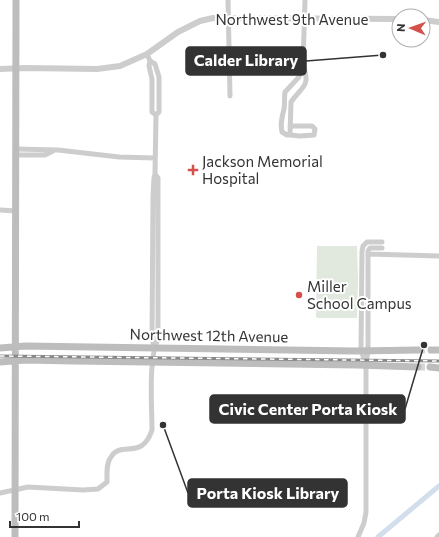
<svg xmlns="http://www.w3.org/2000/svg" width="439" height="537" viewBox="0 0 439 537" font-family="Commissioner,sans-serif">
<rect width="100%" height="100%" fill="#fff"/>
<path fill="#e1e8dd" d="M 317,246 L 357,246 L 358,279 L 357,318 L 318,318 L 316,317 Z"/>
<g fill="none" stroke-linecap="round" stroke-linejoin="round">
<path stroke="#d2deeb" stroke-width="5" d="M 378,537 L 439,486"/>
<path stroke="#d6d6d6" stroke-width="7" stroke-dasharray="7 3.5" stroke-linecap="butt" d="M 418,350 L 431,350
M 418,367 L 430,367"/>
<path stroke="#cdcdcd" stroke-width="5" d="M 228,0 L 230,96
M 147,54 L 150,61 L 155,64 L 159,77 L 159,112 L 156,115 L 155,174 L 154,178 L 153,196 L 152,339 L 154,346
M 150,61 L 149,66 L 152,79 L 152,112 L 156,115
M 303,67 L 301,70 L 299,77 L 285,92 C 284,98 285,104 284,109 C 282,117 280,124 282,132 L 287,135 L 290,135 L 291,102 C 302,86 311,87 303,65 L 305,0
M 290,135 L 300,136 L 314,135 L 315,129 L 312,126 L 290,126
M 16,149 L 58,150 L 119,157 L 155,158
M 16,155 L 45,155 L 53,151
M 0,210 L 16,211
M 368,254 L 439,256
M 366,365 L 361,350 L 362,251 L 363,246 L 367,242 L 382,242
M 0,493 L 28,487 L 83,490 L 98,489 L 107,482 C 107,474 106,463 111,457 C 121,440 142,461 152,430 C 152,407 148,359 158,339 L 158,178 L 155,174
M 358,537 L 364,523 L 366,512 L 366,366 L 368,350 L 368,251 L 370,248 L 382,248
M 437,537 L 439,535"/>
<path stroke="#cdcdcd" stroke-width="6" d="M 423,20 L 439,22
M 0,69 L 26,68 L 97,69 L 120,66 L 147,54 L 178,32 L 200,21 L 213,18 L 399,19"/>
<path stroke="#bdbdbd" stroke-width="7" d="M 0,348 L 25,346 L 355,351 L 418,350
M 431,350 L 439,350
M 0,362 L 25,360 L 74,361 L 357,365 L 418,367
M 430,367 L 439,368
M 15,537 L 16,0"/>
<defs>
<path id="rail" d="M 0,356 L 439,361"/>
</defs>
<use href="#rail" stroke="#888" stroke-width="3"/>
<use href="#rail" stroke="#fff" stroke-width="1.5" stroke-dasharray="4.5" stroke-linecap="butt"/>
</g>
<g fill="#d4504b" stroke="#fff" stroke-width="1.5">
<path d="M191 164h4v4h4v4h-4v4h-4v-4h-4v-4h4z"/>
<circle cx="299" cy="295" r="4"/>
</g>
<g text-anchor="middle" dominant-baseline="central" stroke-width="4" stroke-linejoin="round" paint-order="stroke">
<g font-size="15" fill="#333" stroke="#fff">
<text x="292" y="19">Northwest 9th Avenue</text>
<text transform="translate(209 335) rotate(1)">Northwest 12th Avenue</text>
</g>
<g font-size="15" fill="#333" stroke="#fff" text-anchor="start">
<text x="202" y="161">Jackson Memorial<tspan x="202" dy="17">Hospital</tspan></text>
<text x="307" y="286">Miller<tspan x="307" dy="17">School Campus</tspan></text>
</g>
</g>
<path fill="none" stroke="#333" stroke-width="1.5" d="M383 55L306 61M424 345L405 409M163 425L188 493"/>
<g fill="#333" stroke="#fff" stroke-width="1.5">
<circle cx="383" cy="55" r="4"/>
<circle cx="424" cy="345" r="4"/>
<circle cx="163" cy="425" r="4"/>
</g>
<g fill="#333" stroke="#333" stroke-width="1.5">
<rect x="186" y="47" width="120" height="28" rx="4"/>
<rect x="210" y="395" width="195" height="28" rx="4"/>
<rect x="188" y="479" width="159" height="28" rx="4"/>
</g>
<g font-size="16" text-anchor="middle" font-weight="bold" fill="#fff">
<text x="246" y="66">Calder Library</text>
<text x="308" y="415">Civic Center Porta Kiosk</text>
<text x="268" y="499">Porta Kiosk Library</text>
</g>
<g transform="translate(411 28) rotate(272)"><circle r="19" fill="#ffffff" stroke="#adadad"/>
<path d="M0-3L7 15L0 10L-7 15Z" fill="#d4504b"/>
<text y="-6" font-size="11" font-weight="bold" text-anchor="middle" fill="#333333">N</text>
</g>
<path d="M10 521v6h69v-6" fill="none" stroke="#333333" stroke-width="2"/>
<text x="16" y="521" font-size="12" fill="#333333" stroke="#ffffff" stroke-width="3" paint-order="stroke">100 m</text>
</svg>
